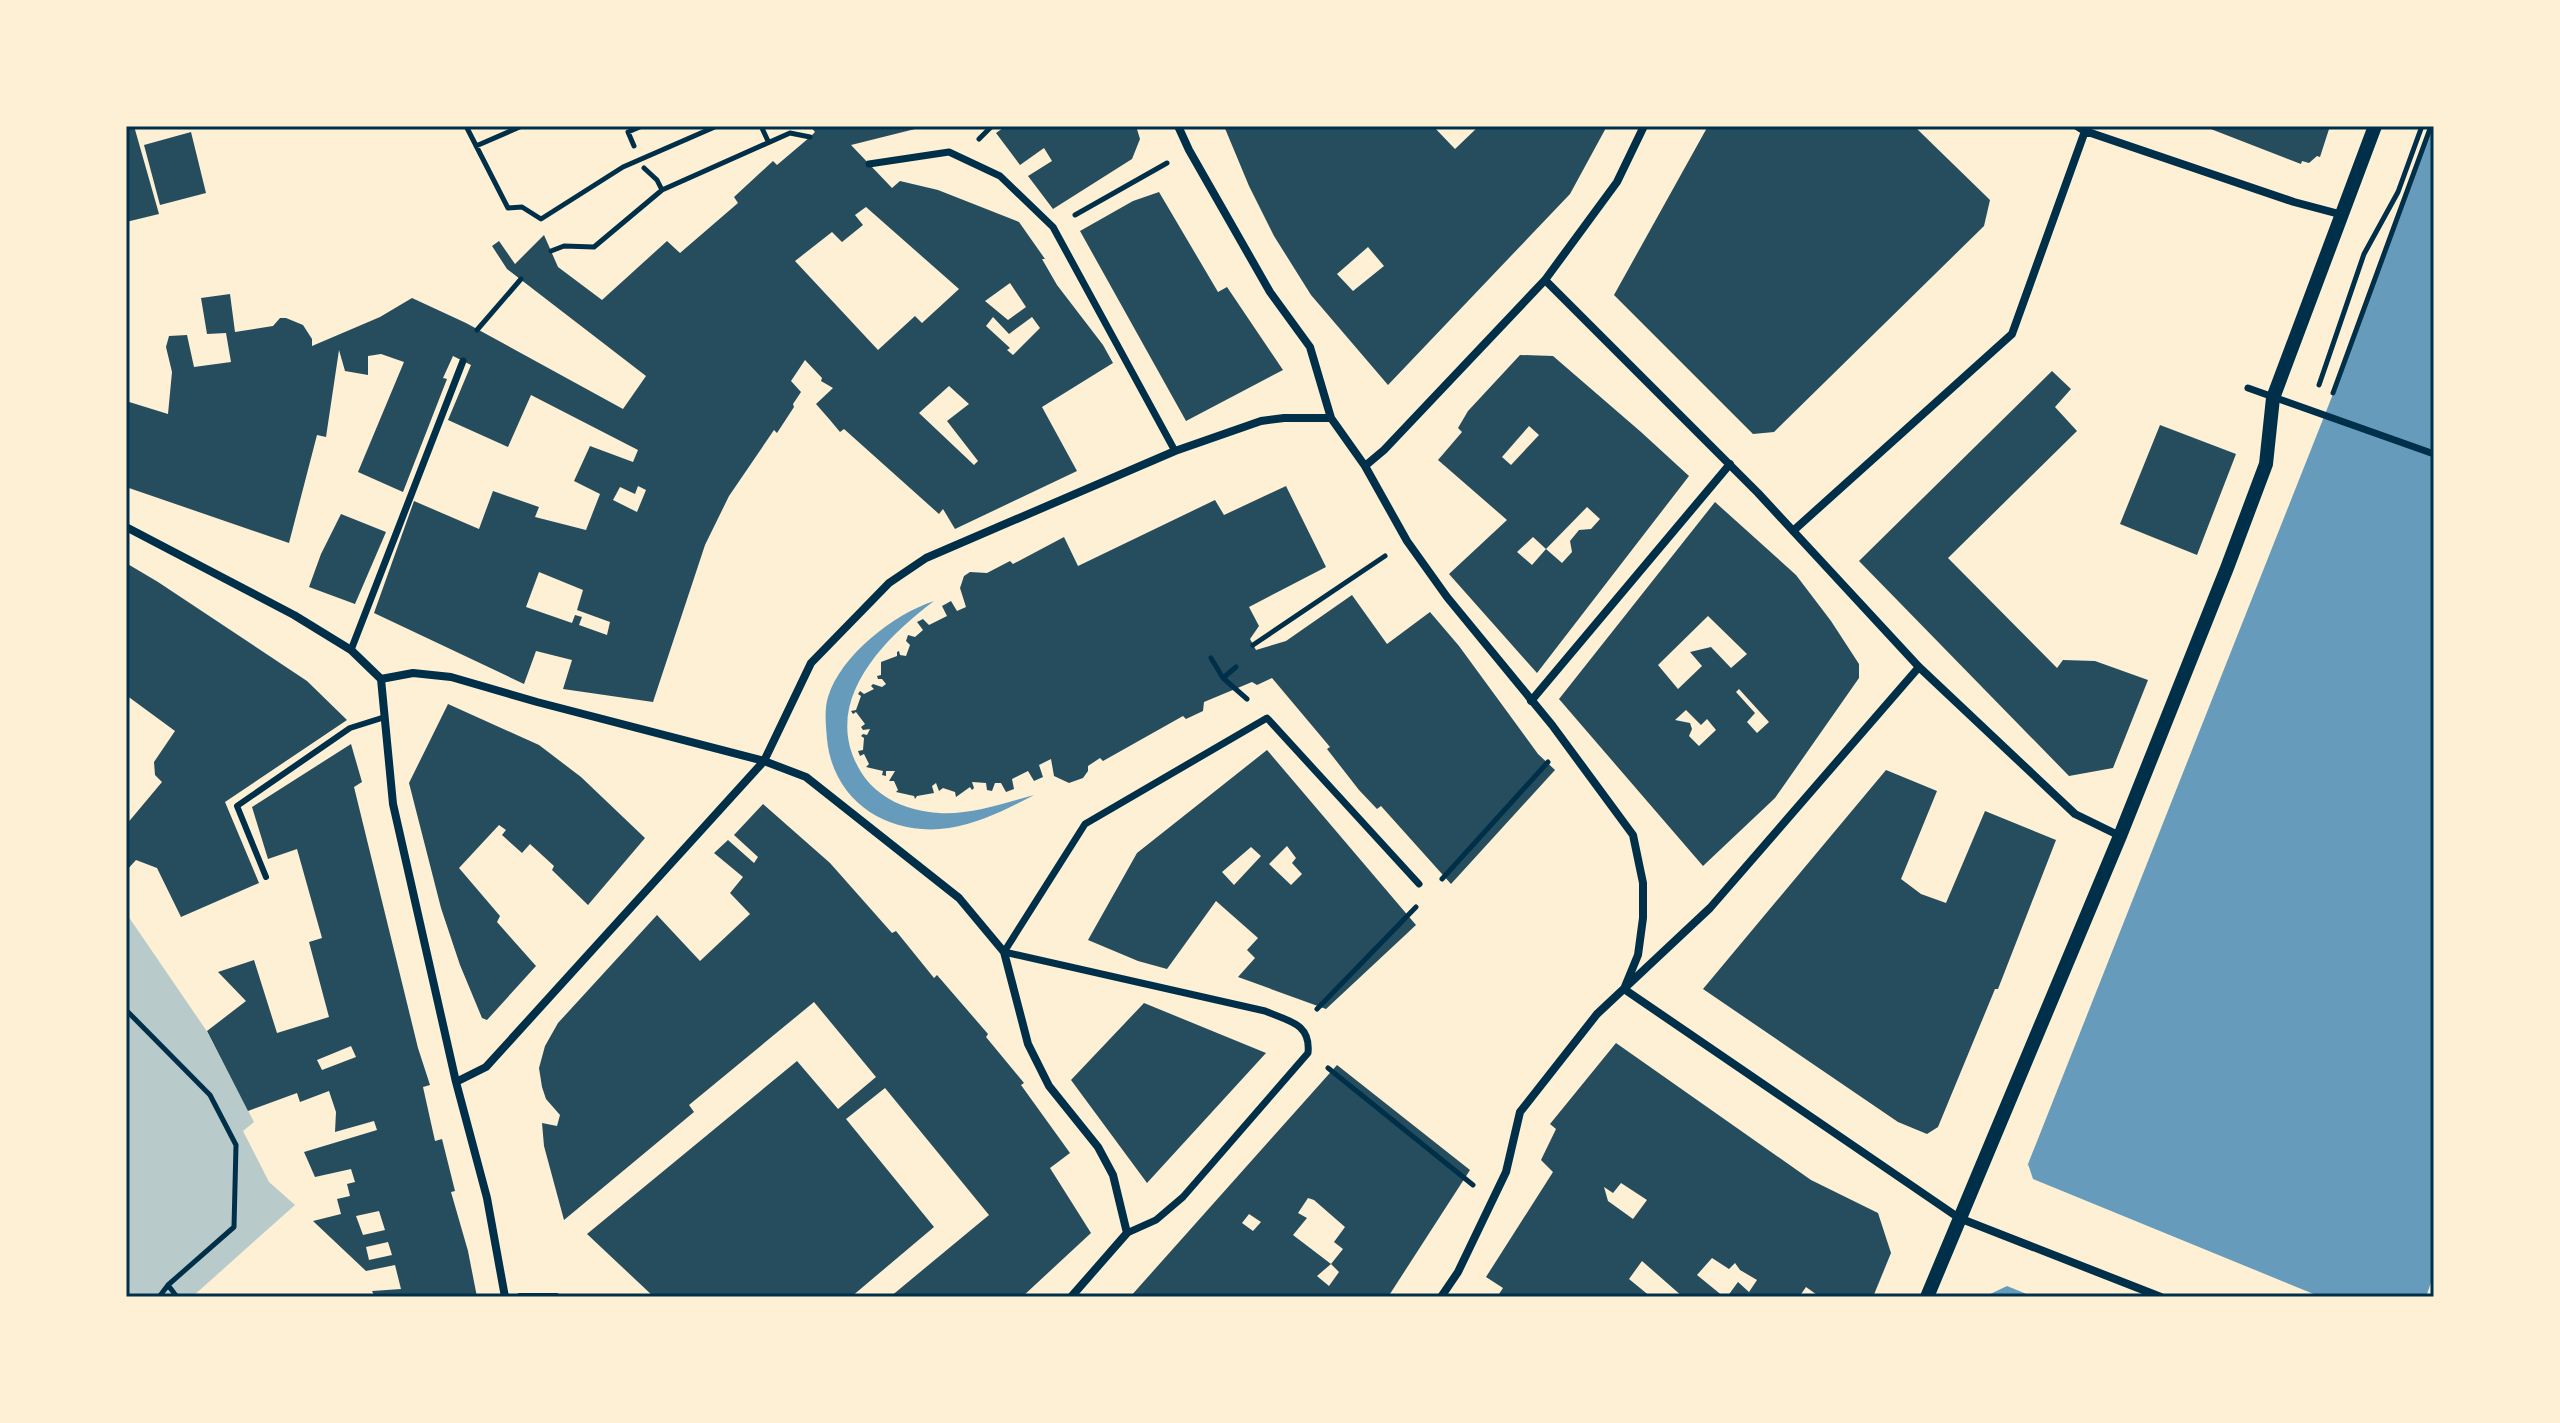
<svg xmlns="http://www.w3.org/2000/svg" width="2560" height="1423" viewBox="0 0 2560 1423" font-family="'Crimson Pro',serif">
<rect width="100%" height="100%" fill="#fdf0d5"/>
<path fill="#b9caca" d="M 126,913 L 206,1030 L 254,1122 L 243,1131 L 269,1182 L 295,1205 L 192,1297 L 126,1297 Z"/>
<path fill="#669bbc" d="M 2431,126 L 2434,126 L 2434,1274 L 2426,1297 L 1988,1297 L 2028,1164 L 2333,394 Z
M 934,601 C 882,640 819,704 861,772 C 878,799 908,811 939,813 C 970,815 1004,803 1034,795 C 1007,809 980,823 949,828 C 889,837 833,802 827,739 C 826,726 824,710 828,697 C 841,655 894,614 934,601 Z"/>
<path fill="#fdf0d5" d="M 2028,1164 L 2033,1179 L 2321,1297 L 2034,1297 L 2007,1286 L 1984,1297 L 2010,1210 Z"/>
<path fill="#264d5e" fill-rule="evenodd" d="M 126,126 L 134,126 L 159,214 L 126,222 Z
M 810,126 L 927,126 L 851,145 L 892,188 L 900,181 L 938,190 L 1019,222 L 1045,259 L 1042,259 L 1057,285 L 1103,345 L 1113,363 L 1042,407 L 1077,471 L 955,529 L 943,509 L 939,514 L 844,429 L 840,432 L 830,420 L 816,404 L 833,388 L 821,381 L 822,378 L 805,360 L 791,381 L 801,392 L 793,404 L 794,407 L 777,433 L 774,430 L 729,496 L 705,545 L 653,702 L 563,689 L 572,660 L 536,651 L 524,684 L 374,613 L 414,501 L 479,529 L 493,491 L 539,507 L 535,517 L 586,530 L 600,494 L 574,481 L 590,446 L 633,462 L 638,450 L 531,395 L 508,447 L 448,420 L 471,365 L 453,356 L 443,378 L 447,379 L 403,492 L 358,472 L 404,362 L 381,354 L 368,356 L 368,375 L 345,371 L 339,350 L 326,437 L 317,435 L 289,543 L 126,487 L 126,401 L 168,414 L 172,372 L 166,347 L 169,336 L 187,335 L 194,367 L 231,362 L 226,333 L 207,334 L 201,298 L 230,294 L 235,332 L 273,326 L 280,318 L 286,318 L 303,325 L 312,339 L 312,346 L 380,317 L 412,298 L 466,323 L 623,409 L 646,376 L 507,269 L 492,246 L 499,241 L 515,264 L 544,235 L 558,267 L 602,300 L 667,241 L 680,253 L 738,203 L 734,197 L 773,161 L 777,165 L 810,137 L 815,132 ZM 866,207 L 959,289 L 922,323 L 915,316 L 878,350 L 795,261 L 832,232 L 842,242 L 863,225 L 855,215 ZM 1010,283 L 1026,307 L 1008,320 L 985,301 ZM 993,317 L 1009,334 L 1032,317 L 1040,328 L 1013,355 L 1007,350 L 1010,348 L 986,326 ZM 949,386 L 969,404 L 947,421 L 978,461 L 974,465 L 919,413 ZM 638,486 L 646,490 L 637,512 L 613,500 L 620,487 L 635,494 ZM 539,572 L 583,590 L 577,610 L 610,622 L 607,635 L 579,625 L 582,617 L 575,615 L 572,623 L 526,607 Z
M 1006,126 L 1136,126 L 1140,139 L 1132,159 L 1053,209 L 1028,176 L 1052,161 L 1044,148 L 1020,165 L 996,133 Z
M 1224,126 L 1433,126 L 1455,149 L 1479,126 L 1607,126 L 1570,194 L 1388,385 L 1311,295 L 1274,236 L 1249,186 ZM 1368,247 L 1384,266 L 1353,291 L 1337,274 Z
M 1708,126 L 1914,126 L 1990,200 L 1984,226 L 1774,432 L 1753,434 L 1614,295 Z
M 2203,126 L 2330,126 L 2320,157 L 2317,156 L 2309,163 L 2302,161 L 2301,164 Z
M 191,132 L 206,193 L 160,205 L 144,145 Z
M 1159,192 L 1218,292 L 1227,287 L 1283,370 L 1186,421 L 1080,231 L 1133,201 Z
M 1520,355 L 1553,356 L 1641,432 L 1689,476 L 1537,673 L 1449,574 L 1507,520 L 1438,460 L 1462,432 L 1458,428 L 1468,411 ZM 1529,426 L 1539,435 L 1511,465 L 1502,457 ZM 1587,507 L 1600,519 L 1591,529 L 1579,530 L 1570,541 L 1572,552 L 1562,563 L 1546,549 L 1532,565 L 1517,552 L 1533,537 L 1546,549 Z
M 2052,371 L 2071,389 L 2055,407 L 2077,431 L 1948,558 L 2057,668 L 2063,660 L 2095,661 L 2148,680 L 2113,768 L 2069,776 L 1859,561 Z
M 2160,425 L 2236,454 L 2197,555 L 2120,524 Z
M 1286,486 L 1326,567 L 1249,607 L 1259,626 L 1250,639 L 1256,650 L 1286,641 L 1352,595 L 1387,644 L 1430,612 L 1459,646 L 1538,754 L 1555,770 L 1451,884 L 1381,806 L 1377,809 L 1359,790 L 1327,749 L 1330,747 L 1272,678 L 1257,685 L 1252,682 L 1204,702 L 1203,711 L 1186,719 L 1183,716 L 1103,761 L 1100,758 L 1088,766 L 1088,771 L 1083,778 L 1069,783 L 1054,776 L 1051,759 L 1039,765 L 1043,777 L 1034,781 L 1028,771 L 1012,779 L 1014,789 L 1006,792 L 1001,783 L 995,783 L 992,791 L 987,790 L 986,783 L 972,782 L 974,788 L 972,790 L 970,787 L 956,797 L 955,792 L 943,788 L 939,791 L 936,783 L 932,786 L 934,793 L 917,796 L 915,799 L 914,796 L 896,792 L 898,790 L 894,781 L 889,781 L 895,771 L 886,771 L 886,776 L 882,775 L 883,771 L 866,767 L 869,764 L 864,754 L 860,756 L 858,751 L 863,750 L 864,738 L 861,736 L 863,734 L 867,735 L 870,729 L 863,730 L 861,727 L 865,724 L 856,712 L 853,714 L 851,711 L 856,710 L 861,696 L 858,694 L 860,691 L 864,694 L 874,689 L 871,686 L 873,684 L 882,687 L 886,684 L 882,679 L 878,679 L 877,676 L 881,675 L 881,662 L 897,656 L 897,652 L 899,651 L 900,655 L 906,656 L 910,645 L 906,641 L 908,635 L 915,637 L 923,630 L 917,622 L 923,619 L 929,625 L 947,616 L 942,606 L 951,601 L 957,611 L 966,607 L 960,588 L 964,576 L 970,572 L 987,573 L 1010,561 L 1013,564 L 1064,537 L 1078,566 L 1215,500 L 1224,515 Z
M 1715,502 L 1796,575 L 1831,621 L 1859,664 L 1859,678 L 1775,798 L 1703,866 L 1559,699 ZM 1708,616 L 1747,654 L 1731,668 L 1711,647 L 1690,652 L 1702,666 L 1678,689 L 1658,665 ZM 1739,689 L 1769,722 L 1757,733 L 1747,722 L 1755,713 L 1736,692 ZM 1686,710 L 1701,725 L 1707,719 L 1716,730 L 1699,746 L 1689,736 L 1692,729 L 1690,723 L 1675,720 Z
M 341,514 L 386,532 L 355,604 L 309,587 L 321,554 Z
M 126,563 L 158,582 L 307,681 L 347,720 L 225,802 L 259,883 L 181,917 L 157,868 L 136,860 L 126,871 L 126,825 L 162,782 L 155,775 L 154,762 L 175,731 L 126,695 Z
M 448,704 L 539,745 L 581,777 L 645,838 L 588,905 L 552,870 L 554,866 L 530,844 L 522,853 L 502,835 L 506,830 L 499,825 L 459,868 L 500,916 L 497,922 L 536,966 L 487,1020 L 482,1018 L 460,965 L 441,908 L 409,783 Z
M 351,744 L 362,782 L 354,787 L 418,1048 L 430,1085 L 423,1087 L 435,1141 L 442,1139 L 455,1191 L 451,1192 L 468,1251 L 477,1297 L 375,1297 L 372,1291 L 401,1289 L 395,1265 L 366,1271 L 313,1221 L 341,1214 L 337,1199 L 350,1196 L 347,1184 L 355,1182 L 351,1169 L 315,1177 L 304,1152 L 377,1130 L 374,1121 L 335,1132 L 336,1112 L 329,1091 L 300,1102 L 297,1093 L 248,1111 L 207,1031 L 246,1001 L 218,972 L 254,960 L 277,1033 L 329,1017 L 309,942 L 322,938 L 297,849 L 268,859 L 252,807 ZM 351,1046 L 356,1057 L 322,1070 L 317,1060 ZM 379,1211 L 385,1230 L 363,1235 L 356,1216 ZM 388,1242 L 392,1255 L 369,1260 L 366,1247 Z
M 1267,750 L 1416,925 L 1326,1009 L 1238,977 L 1255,958 L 1247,950 L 1258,938 L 1216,901 L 1167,969 L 1138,961 L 1088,940 L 1137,853 ZM 1287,846 L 1296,858 L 1292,863 L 1302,874 L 1291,885 L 1269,864 ZM 1251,847 L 1261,856 L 1234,885 L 1222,872 Z
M 1886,770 L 1937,791 L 1901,879 L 1921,894 L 1946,903 L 1985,811 L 2056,840 L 1998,989 L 1995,989 L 1938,1127 L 1927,1134 L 1898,1122 L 1703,989 Z
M 763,804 L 830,863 L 892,933 L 896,931 L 934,978 L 937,975 L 988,1034 L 986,1037 L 1024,1083 L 1021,1085 L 1070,1153 L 1050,1168 L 1091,1233 L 1022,1297 L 890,1297 L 989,1215 L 885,1088 L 846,1119 L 934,1227 L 851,1297 L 654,1297 L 587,1234 L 797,1061 L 838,1109 L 876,1077 L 814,1002 L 689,1105 L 694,1112 L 564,1220 L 544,1146 L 542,1123 L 557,1126 L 560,1115 L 546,1099 L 542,1087 L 539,1068 L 545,1046 L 558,1023 L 657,915 L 700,961 L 750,914 L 730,893 L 743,877 L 714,853 L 728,840 L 754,863 L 758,857 L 734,835 Z
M 1144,1003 L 1266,1053 L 1147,1183 L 1071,1080 Z
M 1616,1043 L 1811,1180 L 1878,1213 L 1891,1253 L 1873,1297 L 1820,1297 L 1806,1287 L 1799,1297 L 1727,1297 L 1738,1282 L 1749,1292 L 1757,1280 L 1740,1270 L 1735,1263 L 1729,1269 L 1712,1258 L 1697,1275 L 1724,1297 L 1683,1297 L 1642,1261 L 1629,1279 L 1651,1297 L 1497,1297 L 1503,1288 L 1486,1277 L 1553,1172 L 1541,1160 L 1556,1129 L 1550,1124 ZM 1621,1183 L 1647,1200 L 1633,1219 L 1608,1201 L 1604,1187 L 1613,1193 Z
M 1337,1065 L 1470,1170 L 1388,1297 L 1215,1297 L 1208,1294 L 1206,1297 L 1130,1297 ZM 1308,1198 L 1314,1200 L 1345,1227 L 1334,1242 L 1343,1249 L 1331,1264 L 1293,1235 L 1307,1218 L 1298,1213 ZM 1249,1214 L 1261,1222 L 1253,1231 L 1242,1223 ZM 1331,1264 L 1339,1272 L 1329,1286 L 1317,1276 Z"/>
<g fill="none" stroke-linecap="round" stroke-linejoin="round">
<path stroke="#003049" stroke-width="5" d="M 466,126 L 508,208 L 522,207 L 541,219 L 623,167 L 717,126
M 761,126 L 768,141
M 979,139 L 992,126
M 476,146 L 522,126
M 634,146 L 628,132 L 642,126
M 644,168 L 657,180 L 662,190
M 1075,215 L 1167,163
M 551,251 L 564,246 L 594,247 L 662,190 L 790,133 L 810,137
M 477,330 L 521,279
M 2319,385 L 2364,254 L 2398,192 L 2422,126
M 2333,393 L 2431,126
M 1253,645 L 1385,556
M 1211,658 L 1223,678 L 1247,699
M 1223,678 L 1236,667
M 1442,879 L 1548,762
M 1317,1009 L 1416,907
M 126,1010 L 210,1095 L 236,1145 L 234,1227 L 168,1285 L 159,1297
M 1328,1068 L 1473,1185
M 168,1285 L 177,1297"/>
<path stroke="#003049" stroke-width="6" d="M 266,877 L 237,806 L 350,728 L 385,717"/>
<path stroke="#003049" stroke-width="7" d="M 869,164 L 949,152 L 1000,176 L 1053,227 L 1175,451
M 2248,388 L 2434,454
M 351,650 L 463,361
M 1127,1233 L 1156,1220 L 1183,1197 L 1308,1053 C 1311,1023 1288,1021 1265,1011 L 1004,952 L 1085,824 L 1267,718 L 1419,884"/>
<path stroke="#003049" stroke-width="8" d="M 1178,126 L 1189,150 L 1270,292 L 1310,347 L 1331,418 L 1365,466 L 1407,541 L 1447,597 L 1552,725 L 1633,835 L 1643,883 L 1643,918 L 1638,955 L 1624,989 L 1959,1218 L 2161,1297
M 2077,126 L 2085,131 L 2294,202 L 2343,215
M 1545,280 L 1758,493 L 1919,667 L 2075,814 L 2120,836
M 1365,466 L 1384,450 L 1545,280 L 1617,182 L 1644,126
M 126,527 L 294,615 L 351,650 L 381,679
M 1793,531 L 2012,334 L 2085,131
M 381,679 L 413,673 L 451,677 L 537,702 L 764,761 L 806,777 L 959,898 L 1004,952 L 1028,1044 L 1049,1086 L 1098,1147 L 1113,1175 L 1127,1233 L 1071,1297
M 381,679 L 393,804 L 456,1082 L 487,1198 L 505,1297
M 1531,701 L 1730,464
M 456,1082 L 486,1067 L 764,761 L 811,663 L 889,583 L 926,558 L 1175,451 L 1261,421 L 1284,418 L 1331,418
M 520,1297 L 556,1297
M 1441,1297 L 1458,1272 L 1506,1172 L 1520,1112 L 1597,1014 L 1710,908 L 1919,667"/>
<path stroke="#003049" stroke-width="14" d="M 1927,1297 L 2120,836 L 2227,568 L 2266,464 L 2273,398 L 2375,126"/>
</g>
<rect width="2560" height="1423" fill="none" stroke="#fdf0d5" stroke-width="256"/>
<rect x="128" y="128" width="2304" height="1167" fill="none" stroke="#003049" stroke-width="3"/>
</svg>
